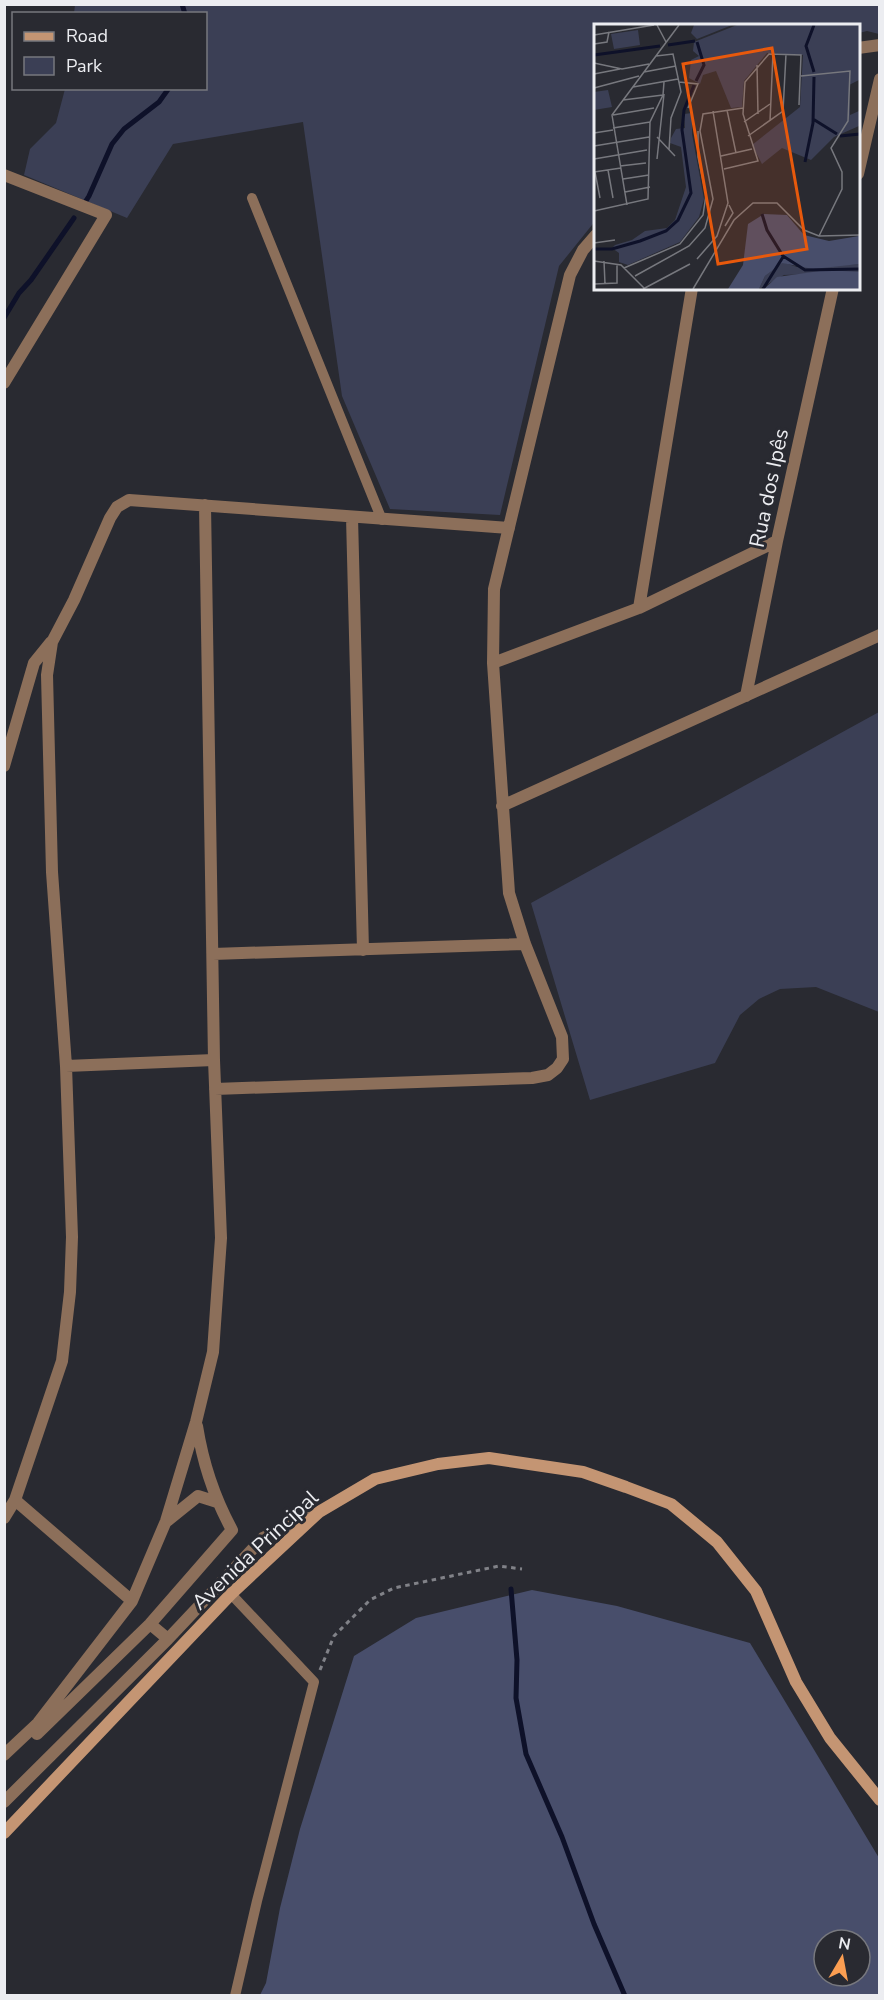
<svg xmlns="http://www.w3.org/2000/svg" width="884" height="2000" viewBox="0 0 884 2000" font-family="'Nunito Sans',sans-serif">
<rect width="100%" height="100%" fill="#292a31"/>
<path fill="#3b3f55" d="M 75,5 L 879,5 L 879,34 L 867,31 L 859,33 L 858,26 L 596,26 L 596,220 L 559,266 L 500,515 L 390,509 L 342,396 L 303,122 L 173,144 L 127,218 L 24,175 L 30,149 L 56,123 L 65,89 L 206,88 L 206,14 L 74,13 Z
M 879,712 L 879,1012 L 816,987 L 780,989 L 759,999 L 740,1015 L 715,1063 L 590,1100 L 531,903 Z"/>
<path fill="#484e6b" fill-rule="evenodd" d="M 532,1590 L 617,1606 L 750,1643 L 879,1858 L 879,1995 L 260,1995 L 266,1983 L 280,1908 L 300,1829 L 354,1656 L 416,1618 ZM 824,1940 L 860,1940 L 860,1976 L 824,1976 Z"/>
<g fill="none" stroke-linecap="round" stroke-linejoin="round">
<path stroke="#0e1129" stroke-width="5" d="M 182,4 L 185,14
M 84,204 L 89,196 L 112,144 L 124,129 L 159,102 L 169,88
M 4,318 L 19,293 L 31,280 L 74,218
M 511,1589 L 517,1660 L 516,1698 L 526,1754 L 562,1837 L 594,1924 L 625,1996"/>
<path stroke="#818288" stroke-width="3" stroke-dasharray="4.5 4.5" stroke-linecap="butt" d="M 320,1670 L 334,1636 L 370,1600 L 394,1588 L 499,1566 L 522,1569"/>
<path stroke="#8c6f5a" stroke-width="10" d="M 252,198 L 382,520
M 231,1594 L 314,1682 L 257,1901 L 235,1996"/>
<path stroke="#8c6f5a" stroke-width="12" d="M 858,48 L 880,45
M 858,174 L 880,79
M 4,175 L 106,215 L 4,383
M 352,517 L 363,950
M 639,608 L 692,288
M 493,663 L 639,608 L 777,541
M 746,696 L 777,541 L 833,288
M 4,766 L 34,663 L 51,642
M 502,806 L 880,635
M 213,954 L 525,944
M 66,1066 L 214,1060
M 215,1089 L 532,1078 L 548,1075 L 557,1068 L 563,1059 L 562,1037 L 525,944 L 509,893 L 493,663 L 494,589 L 570,275 L 583,250 L 596,235
M 15,1500 L 132,1601
M 4,1518 L 15,1500 L 62,1361 L 70,1292 L 72,1237 L 66,1066 L 52,872 L 47,675 L 52,642 L 74,600 L 110,518 L 117,507 L 129,500 L 509,528
M 167,1521 L 198,1496 L 217,1502
M 150,1624 L 168,1639
M 37,1734 L 150,1624 L 232,1530 C 214,1497 203,1464 197,1426
M 4,1755 L 38,1723 L 132,1601 L 166,1521 L 196,1422 L 213,1352 L 221,1238 L 214,1060 L 205,505
M 4,1802 L 168,1639 L 263,1538 L 315,1513"/>
<path stroke="#c49573" stroke-width="12" d="M 4,1833 L 231,1594 L 319,1512 L 375,1479 L 438,1464 L 489,1458 L 583,1472 L 626,1487 L 671,1504 L 717,1542 L 756,1591 L 796,1682 L 830,1738 L 880,1800"/>
</g>
<g text-anchor="middle" dominant-baseline="central" stroke-width="6" stroke-linejoin="round" paint-order="stroke">
<g font-size="21" fill="#ecedf1" stroke="#292a31">
<text transform="translate(769 488) rotate(-78)">Rua dos Ipês</text>
<text transform="translate(255 1550) rotate(-43)">Avenida Principal</text>
</g>
</g>
<g transform="translate(594 24)">
<rect width="266" height="266" fill="#292a31"/>
<path d="M 100,1 L 138,1 L 103,15 L 97,9 ZM 143,1 L 265,1 L 265,56 L 255,61 L 256,91 L 265,87 L 265,102 L 240,113 L 217,136 L 188,124 L 168,140 L 158,121 L 206,83 L 209,31 L 173,29 L 150,57 L 148,83 L 137,84 L 122,47 L 109,51 L 106,60 L 95,54 L 97,36 L 105,32 L 99,27 L 100,18 ZM 44,6 L 46,21 L 20,25 L 17,10 ZM 14,66 L 18,83 L 0,86 L 0,68 ZM 98,89 L 98,110 L 110,175 L 105,193 L 86,218 L 34,241 L 25,238 L 25,229 L 18,224 L 21,221 L 38,216 L 51,207 L 73,204 L 81,196 L 92,163 L 87,123 L 76,119 L 77,114 L 82,105 L 91,104 L 90,90 ZM 188,238 L 203,243 L 265,240 L 265,248 L 190,251 L 165,265 L 171,252 Z" fill="#3b3f55"/>
<path d="M 170,190 L 193,191 L 210,211 L 235,217 L 265,212 L 265,240 L 219,245 L 188,239 L 171,252 L 165,265 L 134,265 L 149,241 L 154,200 ZM 233,246 L 265,248 L 265,265 L 170,265 L 183,253 Z" fill="#484e6b"/>
<path fill="none" stroke="#0e1129" stroke-width="3" d="M 74,21 L 101,17M 0,31 L 66,22M 220,48 L 212,22 L 220,1M 102,57 L 110,41 L 103,18M 219,95 L 243,110M 246,112 L 266,110M 211,138 L 219,99 L 220,53M 168,190 L 173,206 L 189,232 L 211,246 L 266,245M 0,225 L 18,225 L 46,217 L 72,207 L 84,196 L 97,169 L 88,106 L 90,86 L 100,61M 169,265 L 189,233"/>
<path fill="none" stroke="#77787e" stroke-width="1.5" d="M 63,1 L 72,18M 0,11 L 60,1M 0,20 L 13,18 L 15,8M 62,32 L 79,30 L 87,68 L 77,94 L 75,126M 0,39 L 28,45 L 55,40M 163,41 L 164,90M 50,48 L 82,42M 0,50 L 26,45M 207,52 L 256,47 L 254,97 L 237,124 L 248,148 L 248,165 L 225,212M 85,58 L 104,60 L 94,84M 39,63 L 84,55M 0,64 L 45,52M 29,76 L 69,71M 133,86 L 142,129M 19,91 L 60,84M 176,97 L 179,29M 150,98 L 176,80M 19,104 L 56,98M 0,109 L 19,106M 154,112 L 189,87 L 192,30M 63,113 L 81,132M 0,122 L 55,113M 127,132 L 158,125M 0,135 L 53,126M 63,135 L 70,70M 26,142 L 52,139M 130,145 L 164,137 L 149,90 L 151,58 L 175,30 L 207,31 L 205,81M 14,146 L 19,174M 0,148 L 27,144M 1,148 L 6,174M 29,155 L 55,151M 31,168 L 56,163M 33,181 L 18,91 L 85,1M 0,187 L 54,175 L 56,98 L 69,71 L 70,58M 131,202 L 139,189 L 135,181M 0,219 L 21,216M 103,235 L 123,212 L 134,179 L 119,87M 0,237 L 27,241 L 50,264M 10,237 L 11,260M 30,244 L 86,220 L 109,191 L 112,171 L 104,133 L 104,107M 41,252 L 95,222 L 111,204 L 119,175 L 106,107 L 109,90 L 149,84M 0,260 L 23,259 L 23,240M 49,265 L 96,240M 99,265 L 140,196 L 159,179 L 183,179 L 210,206 L 225,212 L 266,211"/>
<path fill="#e8590c" fill-opacity="0.15" stroke="#e8590c" stroke-width="3" d="M 178,24 L 213,225 L 124,240 L 89,40 Z"/>
<rect width="266" height="266" fill="none" stroke="#ecedf1" stroke-width="3"/>
</g>
<rect width="884" height="2000" fill="none" stroke="#ecedf1" stroke-width="12"/>
<rect x="12" y="12" width="195" height="78" fill="#292a31" stroke="#77787e" stroke-width="1.5"/>
<rect x="24" y="32" width="30" height="9" fill="#c49573" stroke="#77787e" stroke-width="1.5"/>
<text x="66" y="42" font-size="18" fill="#ecedf1">Road</text>
<rect x="24" y="57" width="30" height="18" fill="#3b3f55" stroke="#77787e" stroke-width="1.5"/>
<text x="66" y="72" font-size="18" fill="#ecedf1">Park</text>
<g transform="translate(842 1958) rotate(10)"><circle r="28" fill="#292a31" stroke="#77787e" stroke-width="1.5"/>
<path d="M0-4.5L10 22L0 15L-10 22Z" fill="#fb9e52"/>
<text y="-9" font-size="16" font-weight="bold" text-anchor="middle" fill="#ecedf1">N</text>
</g>
</svg>
